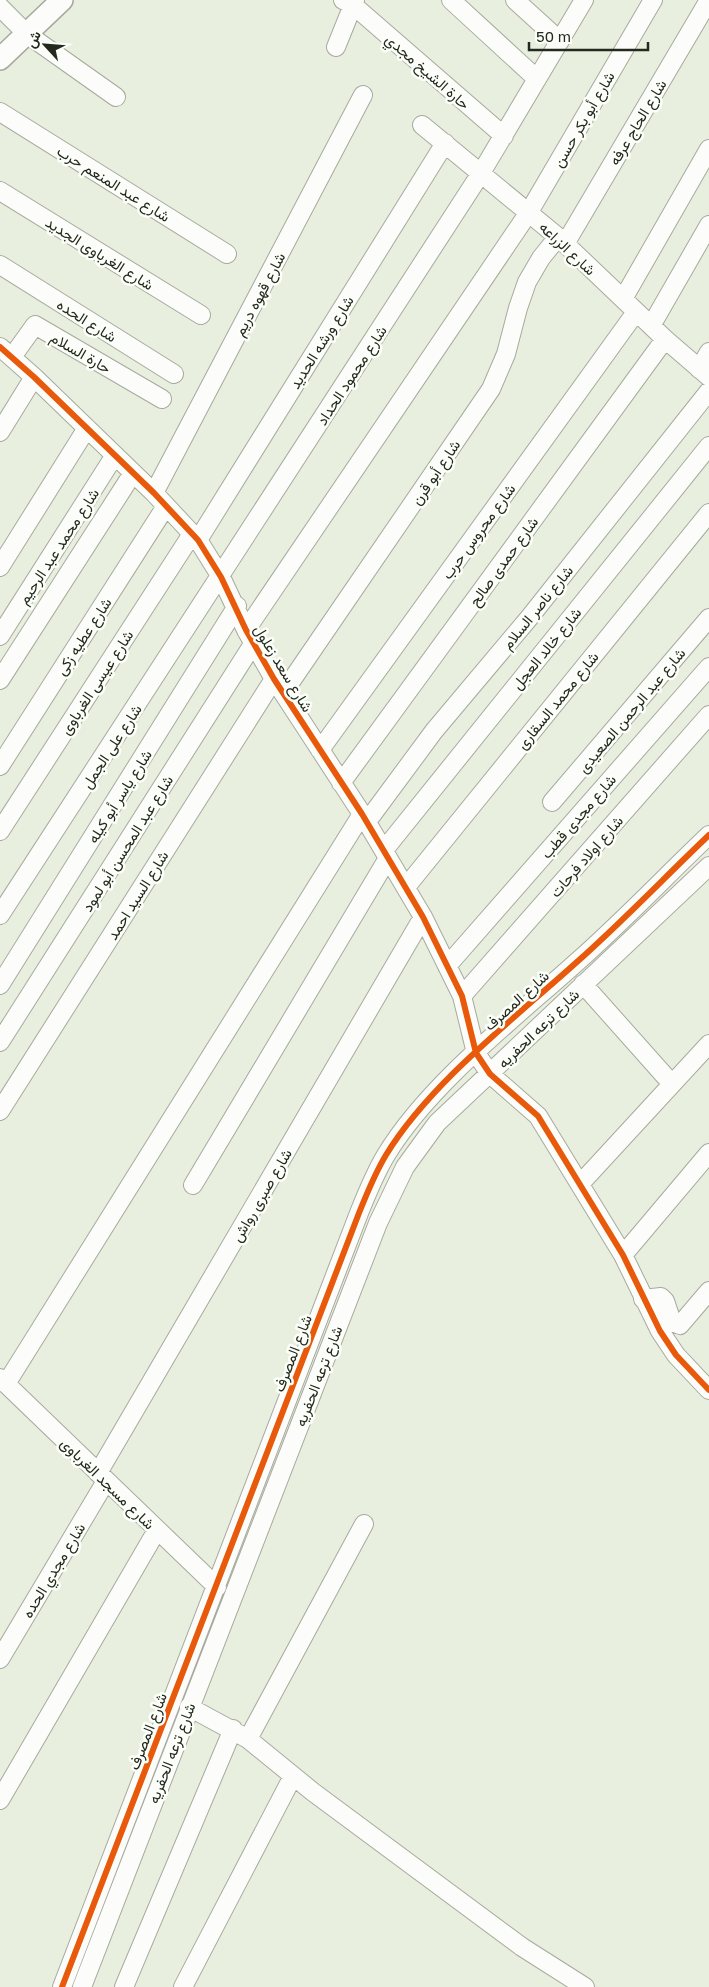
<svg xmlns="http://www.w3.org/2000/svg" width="709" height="1987" viewBox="0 0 709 1987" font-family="'Golos Text',Vazirmatn,sans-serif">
<rect width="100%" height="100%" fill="#e9efdf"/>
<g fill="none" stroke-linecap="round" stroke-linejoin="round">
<defs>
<path id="minor" d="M 343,0 L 353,5 L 504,136
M 451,0 L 537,79
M 515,0 L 560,41
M 0,7 L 27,34 L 116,97
M 336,47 L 355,0
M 0,112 L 227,254
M 422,125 L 558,237 L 665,339 L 709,377
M 0,191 L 201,315
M 565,244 L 709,0
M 0,265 L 174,374
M 623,299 L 709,149
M 651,326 L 709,225
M 0,347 L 34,377 L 154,493 L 198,540 L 221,577 L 246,630 L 274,679 L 362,814 L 423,917 L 462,996 L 476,1053 L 490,1074 L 538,1116 L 623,1255 L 660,1331 L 676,1355 L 709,1390
M 12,357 L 35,325 L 162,399
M 699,369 L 709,352
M 0,432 L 34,377
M 154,493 L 363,95
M 198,540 L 445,143
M 0,567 L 87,428
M 246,630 L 529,212 L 653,0
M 0,636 L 115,455
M 0,680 L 133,473
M 283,693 L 491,389 L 506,354 L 518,308 L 527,282 L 541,258 L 558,237
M 320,750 L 636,312
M 0,766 L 166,506
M 341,783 L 665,339
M 552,802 L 709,618
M 366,823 L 434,731 L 529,618 L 709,391
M 0,831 L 192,534
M 384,850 L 709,446
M 406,887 L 709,513
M 0,915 L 481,173 L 584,0
M 447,966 L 709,667
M 583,984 L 672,1084
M 0,985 L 237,606
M 462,996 L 709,715
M 0,1042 L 253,644
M 0,1111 L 274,679
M 580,1184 L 709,1044
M 193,1185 L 388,858
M 623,1255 L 709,1153
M 643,1299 L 661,1297 L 665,1301 L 672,1322 L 680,1325 L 709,1291
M 0,1378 L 217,1587
M 6,1384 L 362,814
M 98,1473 L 423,917
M 0,1659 L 106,1481
M 189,1707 L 248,1739 L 313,1792 L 522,1947 L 585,1987
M 248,1739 L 364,1524
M 0,1800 L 157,1530
M 62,1987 L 359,1213 C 367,1193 375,1173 386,1155 C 429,1084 516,1017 578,961 C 623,921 665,877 709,835
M 82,1987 L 378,1223 L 405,1167 L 437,1123 L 709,866
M 124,1987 L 233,1729
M 183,1987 L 293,1776"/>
<path id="tertiary" d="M 0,59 L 62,0"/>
</defs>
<use href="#minor" stroke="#a6aa9e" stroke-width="20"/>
<use href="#tertiary" stroke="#a6aa9e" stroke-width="24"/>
<use href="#minor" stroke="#fcfdfa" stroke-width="18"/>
<use href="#tertiary" stroke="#fcfdfa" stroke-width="21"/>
<defs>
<path id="cycleway" d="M 0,347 L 34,377 L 154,493 L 198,540 L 221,577 L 246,630 L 274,679 L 362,814 L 423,917 L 462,996 L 476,1053 L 490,1074 L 538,1116 L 623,1255 L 660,1331 L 676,1355 L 709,1390
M 62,1987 L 359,1213 C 367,1193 375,1173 386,1155 C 429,1084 516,1017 578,961 C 623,921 665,877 709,835"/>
</defs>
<use href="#cycleway" stroke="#fcfff9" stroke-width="9"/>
<use href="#cycleway" stroke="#e8590c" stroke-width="6"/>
</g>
<g text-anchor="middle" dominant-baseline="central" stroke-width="5" stroke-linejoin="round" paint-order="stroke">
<g font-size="15" fill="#24291e" stroke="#fcfff9">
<text transform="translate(428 71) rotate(41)">حارة الشيخ مجدي</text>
<text transform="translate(583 119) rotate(-60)">شارع أبو بكر حسن</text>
<text transform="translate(637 122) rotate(-59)">شارع الحاج عرفه</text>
<text transform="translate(114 183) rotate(32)">شارع عبد المنعم حرب</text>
<text transform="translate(568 248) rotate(43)">شارع الزراعه</text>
<text transform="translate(100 253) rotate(32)">شارع الغرباوى الجديد</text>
<text transform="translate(259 294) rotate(-62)">شارع قهوه دريم</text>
<text transform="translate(87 320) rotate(32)">شارع الحده</text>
<text transform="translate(321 342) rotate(-58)">شارع ورشه الحديد</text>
<text transform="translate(81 352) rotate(30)">حارة السلام</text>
<text transform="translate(351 375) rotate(-57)">شارع محمود الحداد</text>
<text transform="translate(435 472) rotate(-56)">شارع أبو قرن</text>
<text transform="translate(478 531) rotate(-54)">شارع محروس حرب</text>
<text transform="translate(58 546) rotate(-57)">شارع محمد عبد الرحيم</text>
<text transform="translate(503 561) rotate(-54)">شارع حمدى صالح</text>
<text transform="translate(537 607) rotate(-51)">شارع ناصر السلام</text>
<text transform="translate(83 636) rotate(-57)">شارع عطيه زكى</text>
<text transform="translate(546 648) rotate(-51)">شارع خالد العجل</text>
<text transform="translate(284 668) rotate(59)">شارع سعد زعلول</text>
<text transform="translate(96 682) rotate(-57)">شارع عيسى الغرباوى</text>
<text transform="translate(557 700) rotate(-51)">شارع محمد السقارى</text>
<text transform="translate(631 710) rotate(-50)">شارع عبد الرحمن الصعيدى</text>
<text transform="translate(111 746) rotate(-57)">شارع على الجمل</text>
<text transform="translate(119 796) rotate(-58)">شارع ياسر أبو كيله</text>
<text transform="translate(578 816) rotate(-49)">شارع مجدى قطب</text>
<text transform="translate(127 843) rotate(-58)">شارع عبد المحسن أبو لمود</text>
<text transform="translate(586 856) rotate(-49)">شارع اولاد فرحات</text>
<text transform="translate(137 895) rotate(-58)">شارع السيد احمد</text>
<text transform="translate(516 1000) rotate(-42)">شارع المصرف</text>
<text transform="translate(538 1028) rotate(-44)">شارع ترعه الحفريه</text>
<text transform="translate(261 1195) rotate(-60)">شارع صبرى رواش</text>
<text transform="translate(292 1353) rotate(-69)">شارع المصرف</text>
<text transform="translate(318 1376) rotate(-69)">شارع ترعه الحفريه</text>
<text transform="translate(108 1483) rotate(44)">شارع مسجد الغرباوى</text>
<text transform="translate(53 1570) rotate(-59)">شارع مجدي الحده</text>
<text transform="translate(147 1731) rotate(-69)">شارع المصرف</text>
<text transform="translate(171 1753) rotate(-69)">شارع ترعه الحفريه</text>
</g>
</g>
<g transform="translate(45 45) rotate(296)" stroke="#fcfff9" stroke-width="4" paint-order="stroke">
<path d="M0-4L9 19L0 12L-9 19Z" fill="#24291e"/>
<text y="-8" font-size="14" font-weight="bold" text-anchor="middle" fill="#24291e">ش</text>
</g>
<path d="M529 42v8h119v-8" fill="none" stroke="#24291e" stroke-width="2.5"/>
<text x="536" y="42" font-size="15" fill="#24291e" stroke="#fcfff9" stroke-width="4" paint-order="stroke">50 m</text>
</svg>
